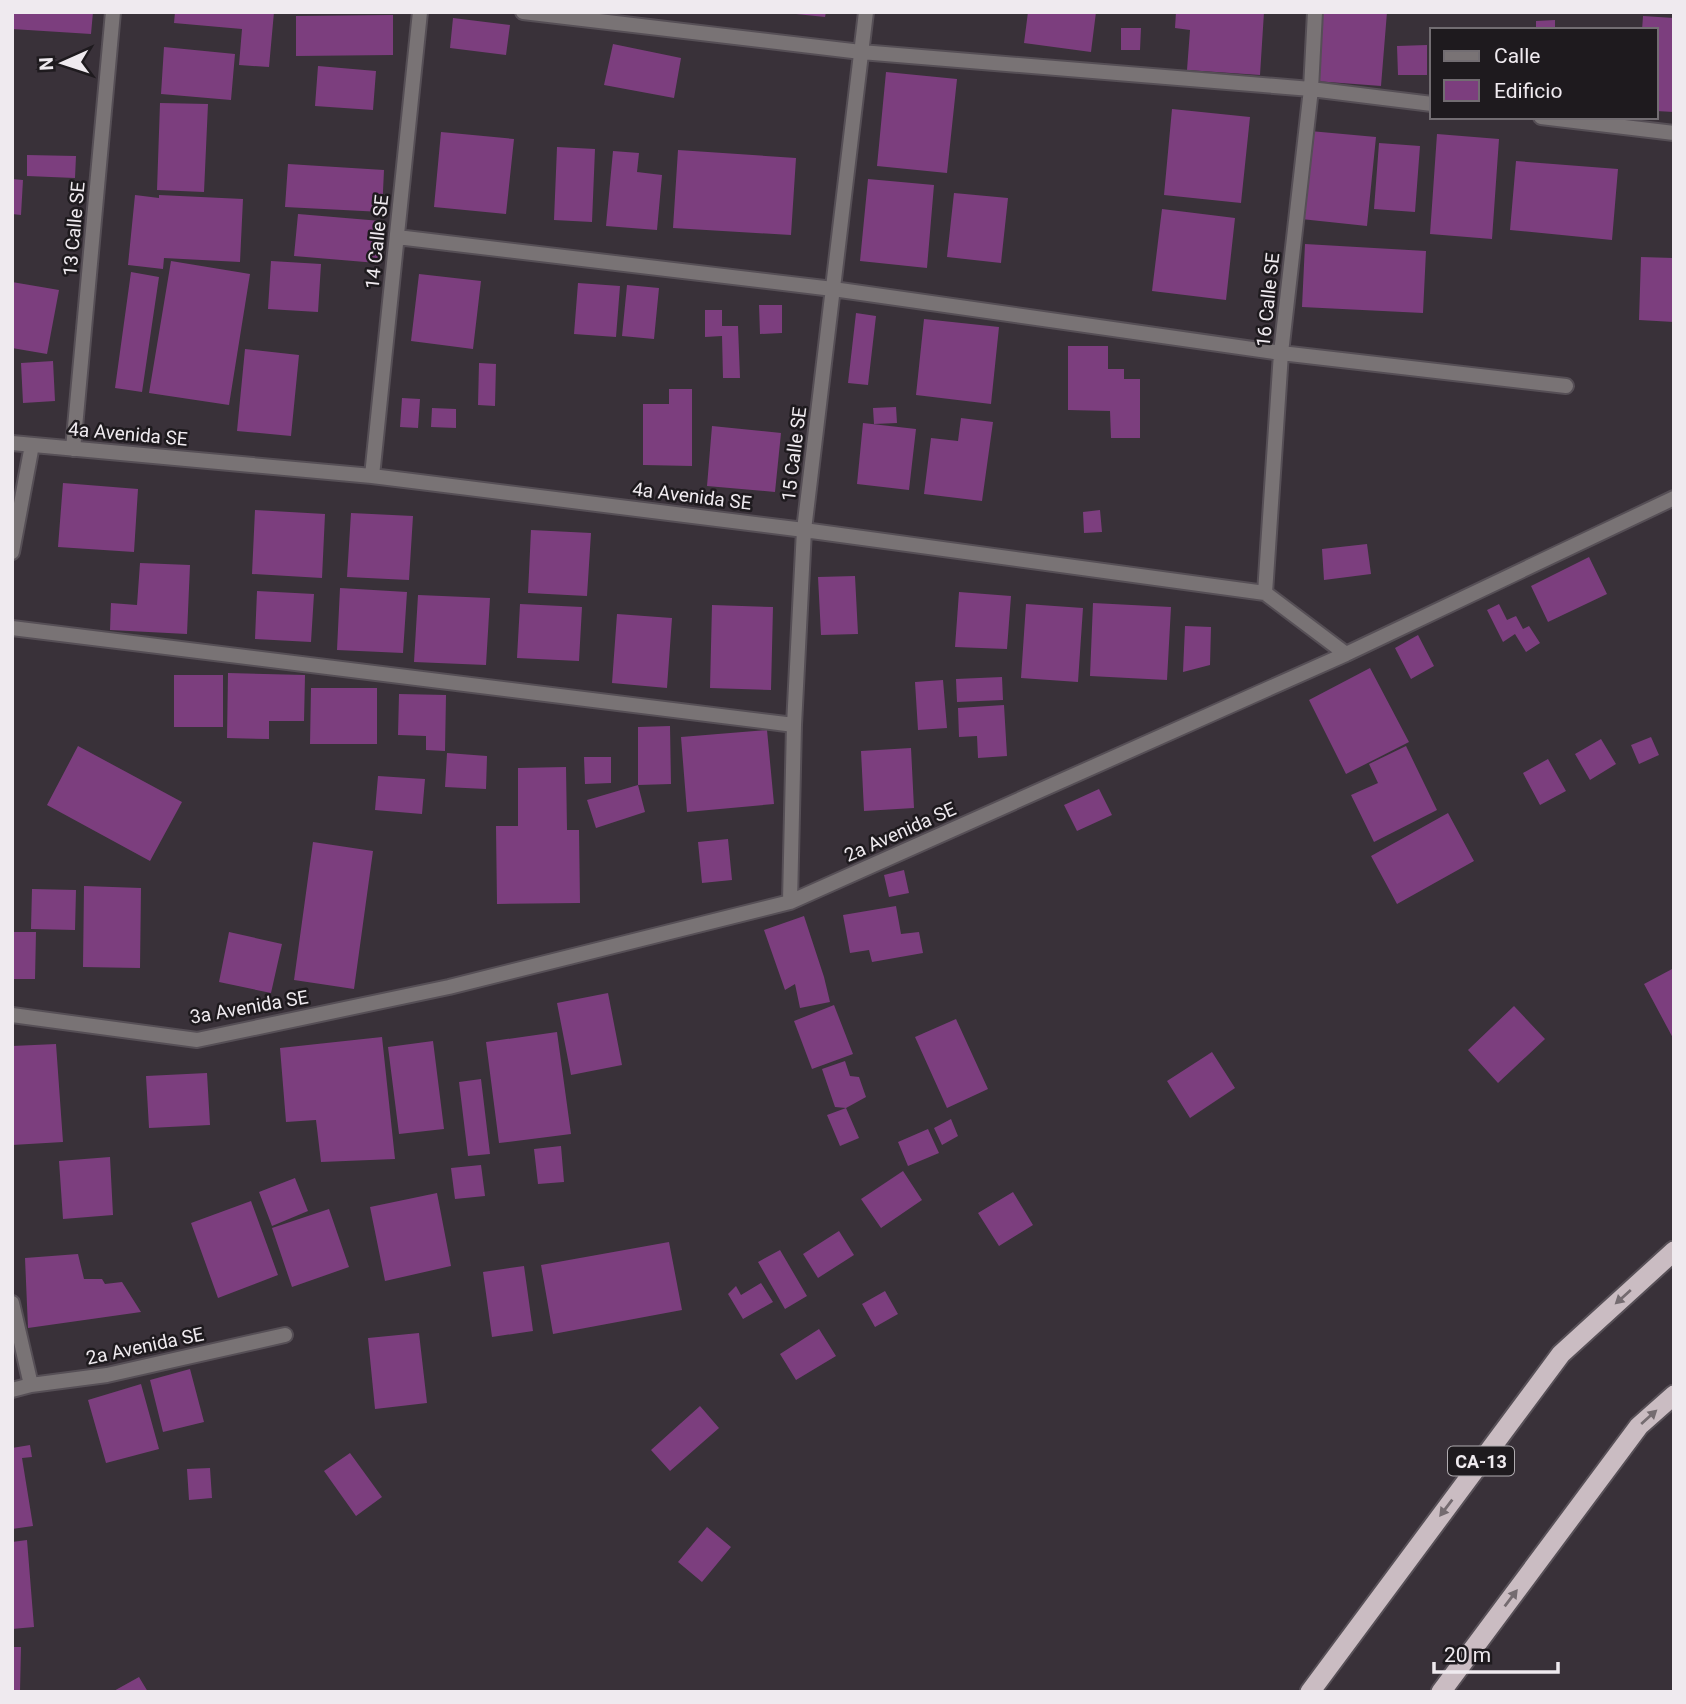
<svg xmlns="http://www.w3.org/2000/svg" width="1686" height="1704" viewBox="0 0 1686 1704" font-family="Roboto,sans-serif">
<rect width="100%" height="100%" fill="#393139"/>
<path fill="#7c3e7e" d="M 12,12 L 93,12 L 91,34 L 12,29 Z
M 175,12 L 274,12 L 269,67 L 239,65 L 242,29 L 174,23 Z
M 796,12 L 826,12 L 825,17 L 796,14 Z
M 1028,12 L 1096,12 L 1091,52 L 1024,43 Z
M 1176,12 L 1264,12 L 1260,75 L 1187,70 L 1190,30 L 1175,28 Z
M 1320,12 L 1387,12 L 1381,86 L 1315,81 Z
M 393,15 L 393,55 L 296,56 L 296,16 Z
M 1643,16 L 1674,18 L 1674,112 L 1656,111 L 1656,30 L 1642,30 Z
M 453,18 L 510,25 L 506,55 L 450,48 Z
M 1555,20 L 1555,30 L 1536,30 L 1536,21 Z
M 1121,28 L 1141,28 L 1140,50 L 1121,50 Z
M 613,44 L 681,58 L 674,98 L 604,85 Z
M 1427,45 L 1427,75 L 1398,75 L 1397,46 Z
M 164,47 L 235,54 L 231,100 L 161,94 Z
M 318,66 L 376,71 L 373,110 L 315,106 Z
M 886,72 L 957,79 L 947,173 L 877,166 Z
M 160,103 L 208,104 L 204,192 L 157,190 Z
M 1172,109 L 1250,117 L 1241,203 L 1164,195 Z
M 1310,131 L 1376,137 L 1367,226 L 1301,219 Z
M 441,132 L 514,139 L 506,214 L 434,207 Z
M 1437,134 L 1499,139 L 1492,239 L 1430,234 Z
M 1379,143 L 1420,146 L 1415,212 L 1374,209 Z
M 557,147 L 595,149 L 592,222 L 554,220 Z
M 678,150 L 796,158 L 791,235 L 673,228 Z
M 613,151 L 639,153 L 637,172 L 662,175 L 657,230 L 606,226 Z
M 27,155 L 76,156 L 75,178 L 27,176 Z
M 1516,161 L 1618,169 L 1612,240 L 1510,230 Z
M 288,164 L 384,170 L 382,212 L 285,207 Z
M 12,179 L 23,180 L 21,215 L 12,214 Z
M 868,179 L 934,185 L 927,268 L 860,261 Z
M 954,193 L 1008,198 L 1001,263 L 947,257 Z
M 135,195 L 159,198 L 159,195 L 243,199 L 240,262 L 164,258 L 163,269 L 128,265 Z
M 1162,209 L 1235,218 L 1226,300 L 1152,291 Z
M 298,214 L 381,221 L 377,263 L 294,256 Z
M 1305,244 L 1426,251 L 1423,313 L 1302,307 Z
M 1641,257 L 1674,258 L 1674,322 L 1639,320 Z
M 171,261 L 250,274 L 229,405 L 149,393 Z
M 271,261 L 321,264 L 318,312 L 268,309 Z
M 131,272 L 159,277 L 142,392 L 115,388 Z
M 419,274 L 481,281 L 473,349 L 411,341 Z
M 12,282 L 59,290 L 47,354 L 12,348 Z
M 578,283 L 620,286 L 616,337 L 574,334 Z
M 627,285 L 659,288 L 654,339 L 622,336 Z
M 759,305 L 782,305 L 782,333 L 760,334 Z
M 705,310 L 722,310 L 722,326 L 738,326 L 740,378 L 723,378 L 722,336 L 705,337 Z
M 856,313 L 876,316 L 868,385 L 848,383 Z
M 924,319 L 999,327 L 991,404 L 916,395 Z
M 1068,346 L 1108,346 L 1108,369 L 1124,369 L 1124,379 L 1140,379 L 1140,438 L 1111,438 L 1110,411 L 1068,410 Z
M 245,349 L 299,355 L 291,436 L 237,431 Z
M 53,361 L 55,401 L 23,403 L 21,363 Z
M 479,363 L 496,364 L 495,406 L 478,405 Z
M 669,389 L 692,389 L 692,466 L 643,465 L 643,404 L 669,404 Z
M 402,398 L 420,399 L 418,428 L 400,427 Z
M 896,407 L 897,423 L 874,424 L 873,408 Z
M 432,408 L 456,409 L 456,428 L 431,427 Z
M 961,418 L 993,422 L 982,501 L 924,494 L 931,438 L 958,441 Z
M 863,423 L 916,429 L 909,490 L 857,484 Z
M 712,426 L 781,433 L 775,492 L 707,486 Z
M 63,483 L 138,489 L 134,552 L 58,547 Z
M 255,510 L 325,514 L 322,578 L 252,574 Z
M 1100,510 L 1102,532 L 1084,533 L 1083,512 Z
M 351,513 L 413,516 L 409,580 L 347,577 Z
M 531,530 L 591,533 L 587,596 L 528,593 Z
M 1367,544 L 1371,574 L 1324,580 L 1322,549 Z
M 1589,557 L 1607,594 L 1548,622 L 1531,586 Z
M 140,563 L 190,565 L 187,634 L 110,630 L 111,603 L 137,605 Z
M 855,576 L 858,634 L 821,635 L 818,577 Z
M 340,588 L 407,592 L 403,653 L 337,650 Z
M 257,591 L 314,594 L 311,642 L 255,639 Z
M 959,592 L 1011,596 L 1007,649 L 955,647 Z
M 418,595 L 490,598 L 486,665 L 414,662 Z
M 1093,603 L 1171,607 L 1167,680 L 1090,676 Z
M 520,604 L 582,607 L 579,661 L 517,658 Z
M 1026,604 L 1083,608 L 1078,682 L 1021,678 Z
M 1499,604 L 1507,620 L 1516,616 L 1523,629 L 1529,626 L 1540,643 L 1526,652 L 1515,634 L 1503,642 L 1487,610 Z
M 712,605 L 773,607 L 771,690 L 710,688 Z
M 617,614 L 672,618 L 667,688 L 612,683 Z
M 1185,626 L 1211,627 L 1210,665 L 1183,672 Z
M 1418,635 L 1434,666 L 1411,679 L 1395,648 Z
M 1370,668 L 1409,742 L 1346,774 L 1309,700 Z
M 228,673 L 305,675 L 304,721 L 269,721 L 269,739 L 227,738 Z
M 174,675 L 223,675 L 223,727 L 174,727 Z
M 1002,677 L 1003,700 L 957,702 L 956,679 Z
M 943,680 L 947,728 L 918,730 L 915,682 Z
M 311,688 L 377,688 L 377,744 L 310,744 Z
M 399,694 L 446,695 L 445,751 L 426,750 L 426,736 L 398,735 Z
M 1004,705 L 1007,756 L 978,758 L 977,736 L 959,737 L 958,708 Z
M 670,726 L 671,784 L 638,785 L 638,727 Z
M 767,730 L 774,804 L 687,812 L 681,737 Z
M 1651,737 L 1659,755 L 1639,764 L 1631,745 Z
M 1601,739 L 1616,764 L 1590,780 L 1575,754 Z
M 78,746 L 182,802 L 150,861 L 47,805 Z
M 1406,746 L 1437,810 L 1374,842 L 1351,795 L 1378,783 L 1369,764 Z
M 911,748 L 914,808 L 864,811 L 861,751 Z
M 447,753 L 487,756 L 486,789 L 445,787 Z
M 584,757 L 611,757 L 611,783 L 585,784 Z
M 1548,759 L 1566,791 L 1540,805 L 1523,773 Z
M 566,767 L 567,830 L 579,830 L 580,903 L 497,904 L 496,826 L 518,826 L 518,768 Z
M 378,776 L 425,779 L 422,814 L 375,810 Z
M 638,785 L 645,812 L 596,828 L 587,800 Z
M 1099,789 L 1112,815 L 1077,831 L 1064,805 Z
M 1448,813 L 1474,861 L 1397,904 L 1371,856 Z
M 728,839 L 732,880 L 702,883 L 698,842 Z
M 313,842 L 373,851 L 354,989 L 294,980 Z
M 904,870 L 909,893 L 889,897 L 884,875 Z
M 84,886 L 141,888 L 140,968 L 83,967 Z
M 32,889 L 76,890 L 75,930 L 31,929 Z
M 896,906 L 901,934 L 919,932 L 923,953 L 872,962 L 869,950 L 850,953 L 843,915 Z
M 804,916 L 824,977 L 830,1002 L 800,1008 L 795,984 L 785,990 L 764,930 Z
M 12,932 L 36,932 L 35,979 L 12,979 Z
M 229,932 L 282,944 L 271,993 L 219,982 Z
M 1674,968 L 1674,1040 L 1644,984 Z
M 608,993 L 622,1065 L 571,1075 L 557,1003 Z
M 834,1005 L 853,1054 L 812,1069 L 794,1021 Z
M 1514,1006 L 1545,1039 L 1498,1083 L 1468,1050 Z
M 956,1019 L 988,1089 L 947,1108 L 915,1037 Z
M 557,1032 L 571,1134 L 499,1143 L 486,1042 Z
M 382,1037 L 395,1159 L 321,1162 L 316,1120 L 286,1122 L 280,1048 Z
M 433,1041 L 444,1129 L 399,1134 L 388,1047 Z
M 56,1044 L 63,1142 L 12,1145 L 12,1046 Z
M 1212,1052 L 1235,1088 L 1190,1118 L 1167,1081 Z
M 845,1061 L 850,1076 L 859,1077 L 866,1097 L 846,1108 L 835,1107 L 822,1069 Z
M 207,1073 L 210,1125 L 149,1128 L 146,1076 Z
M 481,1079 L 490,1154 L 468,1156 L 459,1082 Z
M 846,1108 L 859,1138 L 840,1146 L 827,1115 Z
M 951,1119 L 958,1136 L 942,1145 L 934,1128 Z
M 928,1129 L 939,1153 L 908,1166 L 898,1142 Z
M 561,1146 L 564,1182 L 538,1184 L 534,1149 Z
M 110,1157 L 113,1215 L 63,1219 L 59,1161 Z
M 481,1165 L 485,1196 L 455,1199 L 451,1168 Z
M 903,1171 L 922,1200 L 881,1228 L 861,1199 Z
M 295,1178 L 308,1211 L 272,1226 L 259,1192 Z
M 1013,1192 L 1033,1225 L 999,1246 L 978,1213 Z
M 437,1193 L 451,1266 L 385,1281 L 370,1207 Z
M 251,1201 L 278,1275 L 218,1298 L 191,1223 Z
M 329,1209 L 349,1267 L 292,1287 L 272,1228 Z
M 839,1231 L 854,1255 L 818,1278 L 803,1254 Z
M 669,1242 L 682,1310 L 553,1334 L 541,1265 Z
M 780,1250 L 807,1296 L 785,1309 L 758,1262 Z
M 78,1254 L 84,1279 L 102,1279 L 105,1284 L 122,1282 L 141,1312 L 28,1328 L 25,1258 Z
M 524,1266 L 533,1331 L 492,1337 L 483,1272 Z
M 761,1283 L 773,1302 L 743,1319 L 728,1294 L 736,1286 L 741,1295 Z
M 885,1291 L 898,1314 L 875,1327 L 862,1304 Z
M 819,1329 L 836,1356 L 796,1380 L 780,1354 Z
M 419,1333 L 427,1403 L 375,1409 L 368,1338 Z
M 190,1369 L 204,1422 L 163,1432 L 150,1380 Z
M 141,1384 L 159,1449 L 106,1463 L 88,1400 Z
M 700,1406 L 719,1428 L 670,1471 L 651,1450 Z
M 30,1445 L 32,1457 L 22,1458 L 33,1526 L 12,1529 L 12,1448 Z
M 350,1453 L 382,1497 L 356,1516 L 324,1471 Z
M 210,1468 L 212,1498 L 189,1500 L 187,1469 Z
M 707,1527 L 731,1547 L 702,1582 L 678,1562 Z
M 27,1540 L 34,1627 L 12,1629 L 12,1542 Z
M 12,1647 L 21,1647 L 20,1691 L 12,1690 Z
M 139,1677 L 148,1692 L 112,1692 Z"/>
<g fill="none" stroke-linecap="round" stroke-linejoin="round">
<defs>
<path id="minor" d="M 523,12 L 861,52 L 1311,89 L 1432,104
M 1541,117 L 1674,133
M 397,237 L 833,289 L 1281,353 L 1566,386
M 12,443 L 372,476 L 804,530 L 1265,593 L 1346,654
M 73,449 L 113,12
M 372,476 L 420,12
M 12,552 L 32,445
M 1265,593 L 1281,353 L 1311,89 L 1315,12
M 12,628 L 794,725
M 790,902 L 794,725 L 804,530 L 866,12
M 12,1015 L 197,1040 L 449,987 L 790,902 L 1346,654 L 1674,498
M 12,1303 L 31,1385
M 12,1390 L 31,1385 L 107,1375 L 285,1335"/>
<path id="trunk" d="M 1310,1692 L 1561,1354 L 1674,1251
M 1441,1692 L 1639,1426 L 1674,1395"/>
</defs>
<use href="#minor" stroke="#564f56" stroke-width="18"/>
<use href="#trunk" stroke="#564f56" stroke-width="23"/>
<use href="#minor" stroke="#797375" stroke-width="14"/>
<use href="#trunk" stroke="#cabcc2" stroke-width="19"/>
</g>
<defs><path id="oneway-solid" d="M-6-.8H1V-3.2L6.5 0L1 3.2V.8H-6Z" transform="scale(1.75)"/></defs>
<g fill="#746b70">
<use href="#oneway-solid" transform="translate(1623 1297) rotate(138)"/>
<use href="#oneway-solid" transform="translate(1649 1417) rotate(-42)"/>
<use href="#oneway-solid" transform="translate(1446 1508) rotate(127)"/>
<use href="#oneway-solid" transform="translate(1511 1598) rotate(-53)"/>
</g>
<g text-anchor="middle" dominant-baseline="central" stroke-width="5" stroke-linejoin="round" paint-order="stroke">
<rect fill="#1e1a1e" stroke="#b0acb0" stroke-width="2" x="1448" y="1446.5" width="66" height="29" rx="5"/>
<g font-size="18" font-weight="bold" fill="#efeaef">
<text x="1481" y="1461">CA-13</text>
</g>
<g font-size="19" fill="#efeaef" stroke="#1e1a1e">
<text transform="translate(74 229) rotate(-85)">13 Calle SE</text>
<text transform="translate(377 242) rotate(-84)">14 Calle SE</text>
<text transform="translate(1268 300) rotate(-84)">16 Calle SE</text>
<text transform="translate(128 434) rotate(5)">4a Avenida SE</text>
<text transform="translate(794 454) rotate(-83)">15 Calle SE</text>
<text transform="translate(692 496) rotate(7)">4a Avenida SE</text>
<text transform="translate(900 832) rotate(-24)">2a Avenida SE</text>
<text transform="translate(249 1007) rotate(-10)">3a Avenida SE</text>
<text transform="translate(145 1346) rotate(-12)">2a Avenida SE</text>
</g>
</g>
<rect width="1686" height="1704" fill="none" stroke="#efeaef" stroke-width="28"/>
<rect x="1430" y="28" width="228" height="91" fill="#1e1a1e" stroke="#726d72" stroke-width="2"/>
<rect x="1444" y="51" width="35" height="10" fill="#797375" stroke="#726d72" stroke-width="2"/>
<text x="1494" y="63" font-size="21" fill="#efeaef">Calle</text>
<rect x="1444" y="80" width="35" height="21" fill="#7c3e7e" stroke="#726d72" stroke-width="2"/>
<text x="1494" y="98" font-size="21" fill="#efeaef">Edificio</text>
<g transform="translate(63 63) rotate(267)" stroke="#1e1a1e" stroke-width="5" paint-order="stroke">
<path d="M0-5L12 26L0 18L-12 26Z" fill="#efeaef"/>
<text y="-10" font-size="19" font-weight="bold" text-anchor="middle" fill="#efeaef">N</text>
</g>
<path d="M1434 1662v10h124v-10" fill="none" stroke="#efeaef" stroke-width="3.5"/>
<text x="1444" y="1662" font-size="21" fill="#efeaef" stroke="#1e1a1e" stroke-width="5" paint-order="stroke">20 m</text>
</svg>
